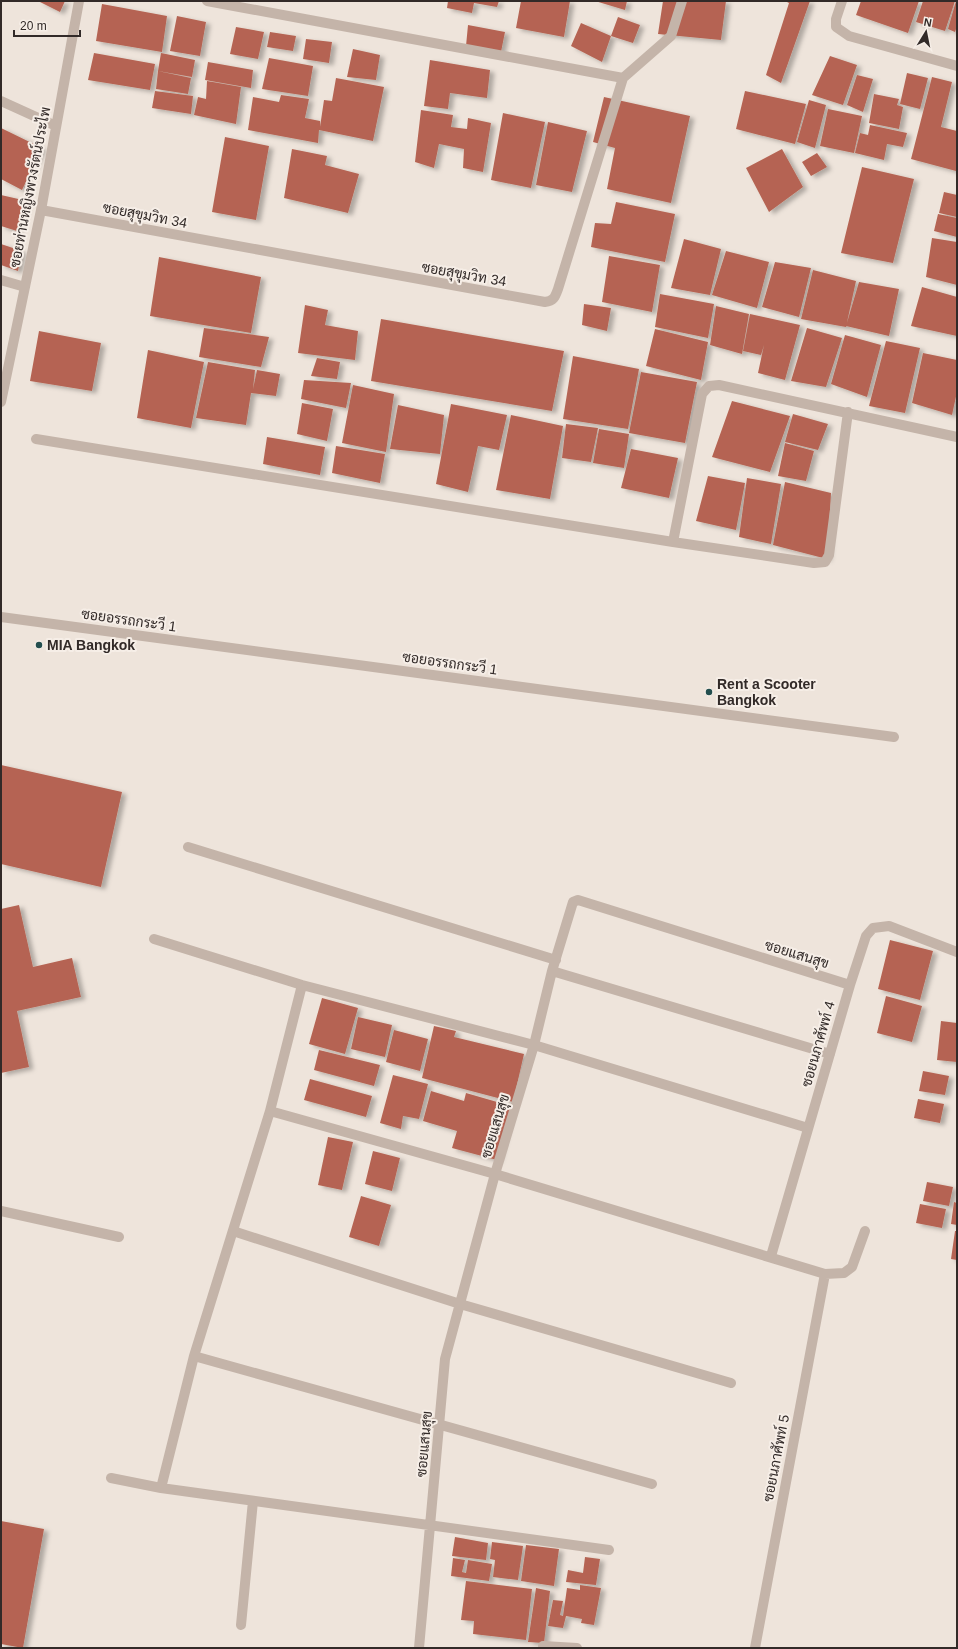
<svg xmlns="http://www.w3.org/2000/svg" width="958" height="1649" viewBox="0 0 958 1649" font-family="Arial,Sarabun,sans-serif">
<defs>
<filter id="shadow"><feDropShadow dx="4.5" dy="2.5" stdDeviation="2" flood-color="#0004"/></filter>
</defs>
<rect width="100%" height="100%" fill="#eee4db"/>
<path fill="#b56452" filter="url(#shadow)" d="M 38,1 L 65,1 L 60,12 Z
M 448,1 L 499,1 L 497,7 L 474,3 L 472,13 L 447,8 Z
M 521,1 L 570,1 L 564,37 L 516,28 Z
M 595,1 L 627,1 L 625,10 Z
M 663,1 L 726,1 L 721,40 L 658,34 Z
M 785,1 L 810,1 L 781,83 L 766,75 L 789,3 Z
M 861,1 L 919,1 L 908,33 L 856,15 Z
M 923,1 L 955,1 L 945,31 L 916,22 Z
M 956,1 L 957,26 L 955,32 L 948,29 Z
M 102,4 L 167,16 L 162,52 L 96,41 Z
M 177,16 L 206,22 L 200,56 L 170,51 Z
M 618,17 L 640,25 L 633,43 L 611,36 Z
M 581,23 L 611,36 L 602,62 L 571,46 Z
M 468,25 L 505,32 L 501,52 L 466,46 Z
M 236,27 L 264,32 L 258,59 L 230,54 Z
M 270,32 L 296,36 L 293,51 L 267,47 Z
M 306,39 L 332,42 L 329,63 L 303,59 Z
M 353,49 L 380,55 L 376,80 L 347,77 Z
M 94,53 L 155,64 L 150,90 L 88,80 Z
M 161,53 L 195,60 L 192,77 L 158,71 Z
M 830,56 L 857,65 L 843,105 L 812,95 Z
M 269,58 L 313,66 L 308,96 L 262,89 Z
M 430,60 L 490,70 L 487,98 L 450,93 L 448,109 L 424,106 Z
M 208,62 L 253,70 L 251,88 L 205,80 Z
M 158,71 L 191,78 L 188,94 L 156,89 Z
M 907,73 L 928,78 L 920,109 L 900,104 Z
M 857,75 L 873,79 L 863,112 L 847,105 Z
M 932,77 L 952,82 L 941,127 L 957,131 L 956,171 L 911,159 Z
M 336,78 L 384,87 L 373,141 L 319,130 L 318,143 L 248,130 L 253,97 L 279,102 L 281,95 L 309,99 L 305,118 L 320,121 L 320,127 L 324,100 L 332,101 Z
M 207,81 L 241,87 L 236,124 L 194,115 L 198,97 L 206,99 Z
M 155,91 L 193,96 L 191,114 L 152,108 Z
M 745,91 L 806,104 L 795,144 L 736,129 Z
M 874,94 L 899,99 L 897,105 L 903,107 L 899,129 L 869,123 Z
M 604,97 L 690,116 L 671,203 L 607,189 L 615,148 L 593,142 Z
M 809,100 L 826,105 L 815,148 L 797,142 Z
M 828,109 L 862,116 L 854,153 L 820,146 Z
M 421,110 L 453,115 L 451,127 L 467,129 L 468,118 L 491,123 L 483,172 L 463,168 L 464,149 L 439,144 L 434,168 L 415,162 Z
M 503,113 L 545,122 L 531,188 L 491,180 Z
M 548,122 L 587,131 L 572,192 L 536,185 Z
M 870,125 L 907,133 L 903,147 L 887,144 L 884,160 L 855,153 L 860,133 L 868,135 Z
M 1,128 L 42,148 L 22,190 L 1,179 Z
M 225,137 L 269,146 L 256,220 L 212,212 Z
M 292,149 L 327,156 L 325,165 L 359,174 L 348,213 L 284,198 Z
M 782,149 L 803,187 L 769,212 L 746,168 Z
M 817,153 L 827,167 L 811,176 L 802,162 Z
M 862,167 L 914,179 L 893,263 L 841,253 Z
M 944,192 L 957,195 L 957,217 L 939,213 Z
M 1,195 L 27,201 L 17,231 L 1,226 Z
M 616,202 L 675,214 L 665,262 L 591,247 L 595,223 L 611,224 Z
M 938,214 L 957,218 L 957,237 L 934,231 Z
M 932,238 L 957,242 L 957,263 L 945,261 L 957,263 L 957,285 L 926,277 Z
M 684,239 L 721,249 L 710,295 L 671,288 Z
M 1,244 L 22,251 L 18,271 L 1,265 Z
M 726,251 L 769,262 L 757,308 L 712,295 Z
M 609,256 L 660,265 L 652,312 L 602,302 Z
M 159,257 L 261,277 L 251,333 L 150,316 Z
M 775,262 L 811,268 L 799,317 L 762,307 Z
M 813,270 L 856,281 L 846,327 L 801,319 Z
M 859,282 L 899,289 L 889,336 L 846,326 Z
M 922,287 L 957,297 L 957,336 L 911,326 Z
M 660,294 L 714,304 L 708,338 L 655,327 Z
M 584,304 L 611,308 L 607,331 L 582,325 Z
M 305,305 L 328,310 L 325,325 L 358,331 L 355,360 L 298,353 Z
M 716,306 L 749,314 L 742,354 L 710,345 Z
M 750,314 L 800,325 L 785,380 L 758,373 L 764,345 L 761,355 L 743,351 Z
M 381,319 L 564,351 L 552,411 L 371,381 Z
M 204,328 L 269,337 L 261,367 L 199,357 Z
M 807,328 L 842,338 L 826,387 L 791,381 Z
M 655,329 L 708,342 L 701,380 L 646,366 Z
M 39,331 L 101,343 L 92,391 L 30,381 Z
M 845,335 L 881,345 L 867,397 L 831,384 Z
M 886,341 L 920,348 L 905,413 L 869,406 Z
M 148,350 L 204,362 L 191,428 L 137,418 Z
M 923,353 L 957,360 L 957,392 L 952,415 L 912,403 Z
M 573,356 L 639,369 L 628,429 L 563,419 Z
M 317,358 L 340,362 L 337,379 L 311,376 Z
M 208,362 L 255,370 L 253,389 L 257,370 L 280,374 L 276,396 L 251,393 L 246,425 L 196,418 Z
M 641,372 L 697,382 L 685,443 L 629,433 Z
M 304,380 L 351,383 L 346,408 L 301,399 Z
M 353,385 L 394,394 L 386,452 L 342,443 Z
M 732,401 L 790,416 L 770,472 L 712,457 Z
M 302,403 L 333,409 L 327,441 L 297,434 Z
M 451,404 L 507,415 L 499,450 L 478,446 L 468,492 L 436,484 Z
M 398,405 L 444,415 L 440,454 L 390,449 Z
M 793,414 L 828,424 L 818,450 L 785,442 Z
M 511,415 L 563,426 L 550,499 L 496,490 Z
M 566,424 L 598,428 L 591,462 L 562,458 Z
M 599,429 L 629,434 L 624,468 L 593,463 Z
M 267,437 L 325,447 L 320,475 L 263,464 Z
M 785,443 L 814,451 L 806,481 L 778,476 Z
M 336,446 L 385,454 L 380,483 L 332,473 Z
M 631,449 L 678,458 L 669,498 L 621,488 Z
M 708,476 L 745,483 L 736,530 L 696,521 Z
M 747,478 L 781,484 L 771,544 L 739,537 Z
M 785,482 L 831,493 L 827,559 L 773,545 Z
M 1,765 L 122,792 L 101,887 L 1,864 Z
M 19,905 L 33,967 L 72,958 L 81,997 L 17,1011 L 29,1067 L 1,1073 L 1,909 Z
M 890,940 L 933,951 L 920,1000 L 878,989 Z
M 886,996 L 922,1006 L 912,1042 L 877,1033 Z
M 322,998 L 358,1008 L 345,1054 L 309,1044 Z
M 358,1017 L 392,1025 L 385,1057 L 351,1049 Z
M 941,1021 L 957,1023 L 957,1062 L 937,1060 Z
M 434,1026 L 456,1031 L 454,1037 L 524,1054 L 513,1102 L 422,1078 Z
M 394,1030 L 428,1039 L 420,1071 L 386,1062 Z
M 319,1050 L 380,1065 L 374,1086 L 314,1070 Z
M 923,1071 L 949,1076 L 945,1095 L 919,1091 Z
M 393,1075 L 428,1084 L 419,1119 L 403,1116 L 401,1129 L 380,1123 Z
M 310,1079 L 372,1096 L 366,1117 L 304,1100 Z
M 431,1091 L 464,1101 L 466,1093 L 511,1106 L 497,1160 L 452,1148 L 457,1131 L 423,1121 Z
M 918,1099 L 944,1104 L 940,1123 L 914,1118 Z
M 328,1137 L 353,1142 L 342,1190 L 318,1185 Z
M 373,1151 L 400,1158 L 392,1191 L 365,1184 Z
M 927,1182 L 953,1187 L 949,1206 L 923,1201 Z
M 361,1196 L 391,1205 L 379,1246 L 349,1237 Z
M 954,1202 L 957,1203 L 957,1225 L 951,1224 Z
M 920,1204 L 946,1209 L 942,1228 L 916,1223 Z
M 955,1231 L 957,1231 L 957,1260 L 951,1259 Z
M 1,1521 L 44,1529 L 23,1648 L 1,1644 Z
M 455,1537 L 488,1543 L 486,1560 L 452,1556 Z
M 492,1542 L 523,1546 L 518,1580 L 493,1577 L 495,1560 L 490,1559 Z
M 526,1545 L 559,1549 L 554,1586 L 521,1581 Z
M 585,1557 L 600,1559 L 596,1585 L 566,1582 L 568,1570 L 583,1573 Z
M 453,1558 L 465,1560 L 462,1572 L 466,1573 L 468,1560 L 492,1564 L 489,1581 L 451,1576 Z
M 466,1581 L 532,1589 L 526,1640 L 473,1634 L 474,1621 L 461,1620 Z
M 580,1585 L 601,1588 L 594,1625 L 581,1623 L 582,1619 L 566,1616 L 563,1628 L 548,1626 L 553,1600 L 563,1601 L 560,1615 L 563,1616 L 567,1588 L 580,1590 Z
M 536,1588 L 550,1591 L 544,1643 L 528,1642 Z"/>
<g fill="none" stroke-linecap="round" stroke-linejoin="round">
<path stroke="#c4b4a9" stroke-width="10" d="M 207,1 L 623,78
M 842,1 L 836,19 L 836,27 L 849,36 L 957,66
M 1,101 L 56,126
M 41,210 L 545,302 C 554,301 555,297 558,289 L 623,78 L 671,36 L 682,1
M 1,280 L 25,287
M 1,402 L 41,210 L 79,1
M 36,439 L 673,542 L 702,394 L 709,386 L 719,385 L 957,437
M 673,542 L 814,563 L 825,562 L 829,555 L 848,412
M 1,617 L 894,737
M 188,847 L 556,960
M 154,939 L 302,985 L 534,1045 L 808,1128
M 552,971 L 830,1054
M 270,1111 L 495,1174 L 825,1274 L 844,1273 L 852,1267 L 865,1231
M 1,1211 L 119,1237
M 233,1231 L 460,1304 L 731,1383
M 771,1256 L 850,985 L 866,936 L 873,928 L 889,926 L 957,952
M 194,1356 L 652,1484
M 111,1478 L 161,1488 L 609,1550
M 161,1488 L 194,1356 L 270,1111 L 302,985
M 241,1625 L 253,1501
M 543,1646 L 577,1648
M 419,1648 L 445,1359 L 495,1174 L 534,1045 L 552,971 L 573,902 L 578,900 L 850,985
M 755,1648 L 825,1274"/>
</g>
<g fill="#234e4e" stroke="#f6eee7" stroke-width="1.5">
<circle cx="39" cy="645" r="4"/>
<circle cx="709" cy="692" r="4"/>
</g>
<g text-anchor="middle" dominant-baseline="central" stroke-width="4" stroke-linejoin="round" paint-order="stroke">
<g font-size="14" fill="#322a28" stroke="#f6eee7">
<text transform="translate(30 187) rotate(-79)">ซอยท่านหญิงพวงรัตน์ประไพ</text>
<text transform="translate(145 215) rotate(11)">ซอยสุขุมวิท 34</text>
<text transform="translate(464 274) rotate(10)">ซอยสุขุมวิท 34</text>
<text transform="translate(129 620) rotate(8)">ซอยอรรถกระวี 1</text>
<text transform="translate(450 663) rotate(8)">ซอยอรรถกระวี 1</text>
<text transform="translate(797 954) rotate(17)">ซอยแสนสุข</text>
<text transform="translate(818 1044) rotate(-74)">ซอยนภาศัพท์ 4</text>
<text transform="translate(495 1126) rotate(-73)">ซอยแสนสุข</text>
<text transform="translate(424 1444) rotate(-85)">ซอยแสนสุข</text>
<text transform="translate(776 1458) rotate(-79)">ซอยนภาศัพท์ 5</text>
</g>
<g font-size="14" font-weight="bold" fill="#322a28" stroke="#f6eee7" text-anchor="start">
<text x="47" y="645">MIA Bangkok</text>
<text x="717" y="684">Rent a Scooter<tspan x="717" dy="16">Bangkok</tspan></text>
</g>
</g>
<rect width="958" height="1649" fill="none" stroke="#322a28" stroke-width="4"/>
<g transform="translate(926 32) rotate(10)" stroke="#f6eee7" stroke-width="3" paint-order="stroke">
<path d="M0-3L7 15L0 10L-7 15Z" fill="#322a28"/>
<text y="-6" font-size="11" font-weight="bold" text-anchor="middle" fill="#322a28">N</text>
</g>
<path d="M14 30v6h66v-6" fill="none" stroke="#322a28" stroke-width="2"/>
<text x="20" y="30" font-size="12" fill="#322a28" stroke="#f6eee7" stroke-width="3" paint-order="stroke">20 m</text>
</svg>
